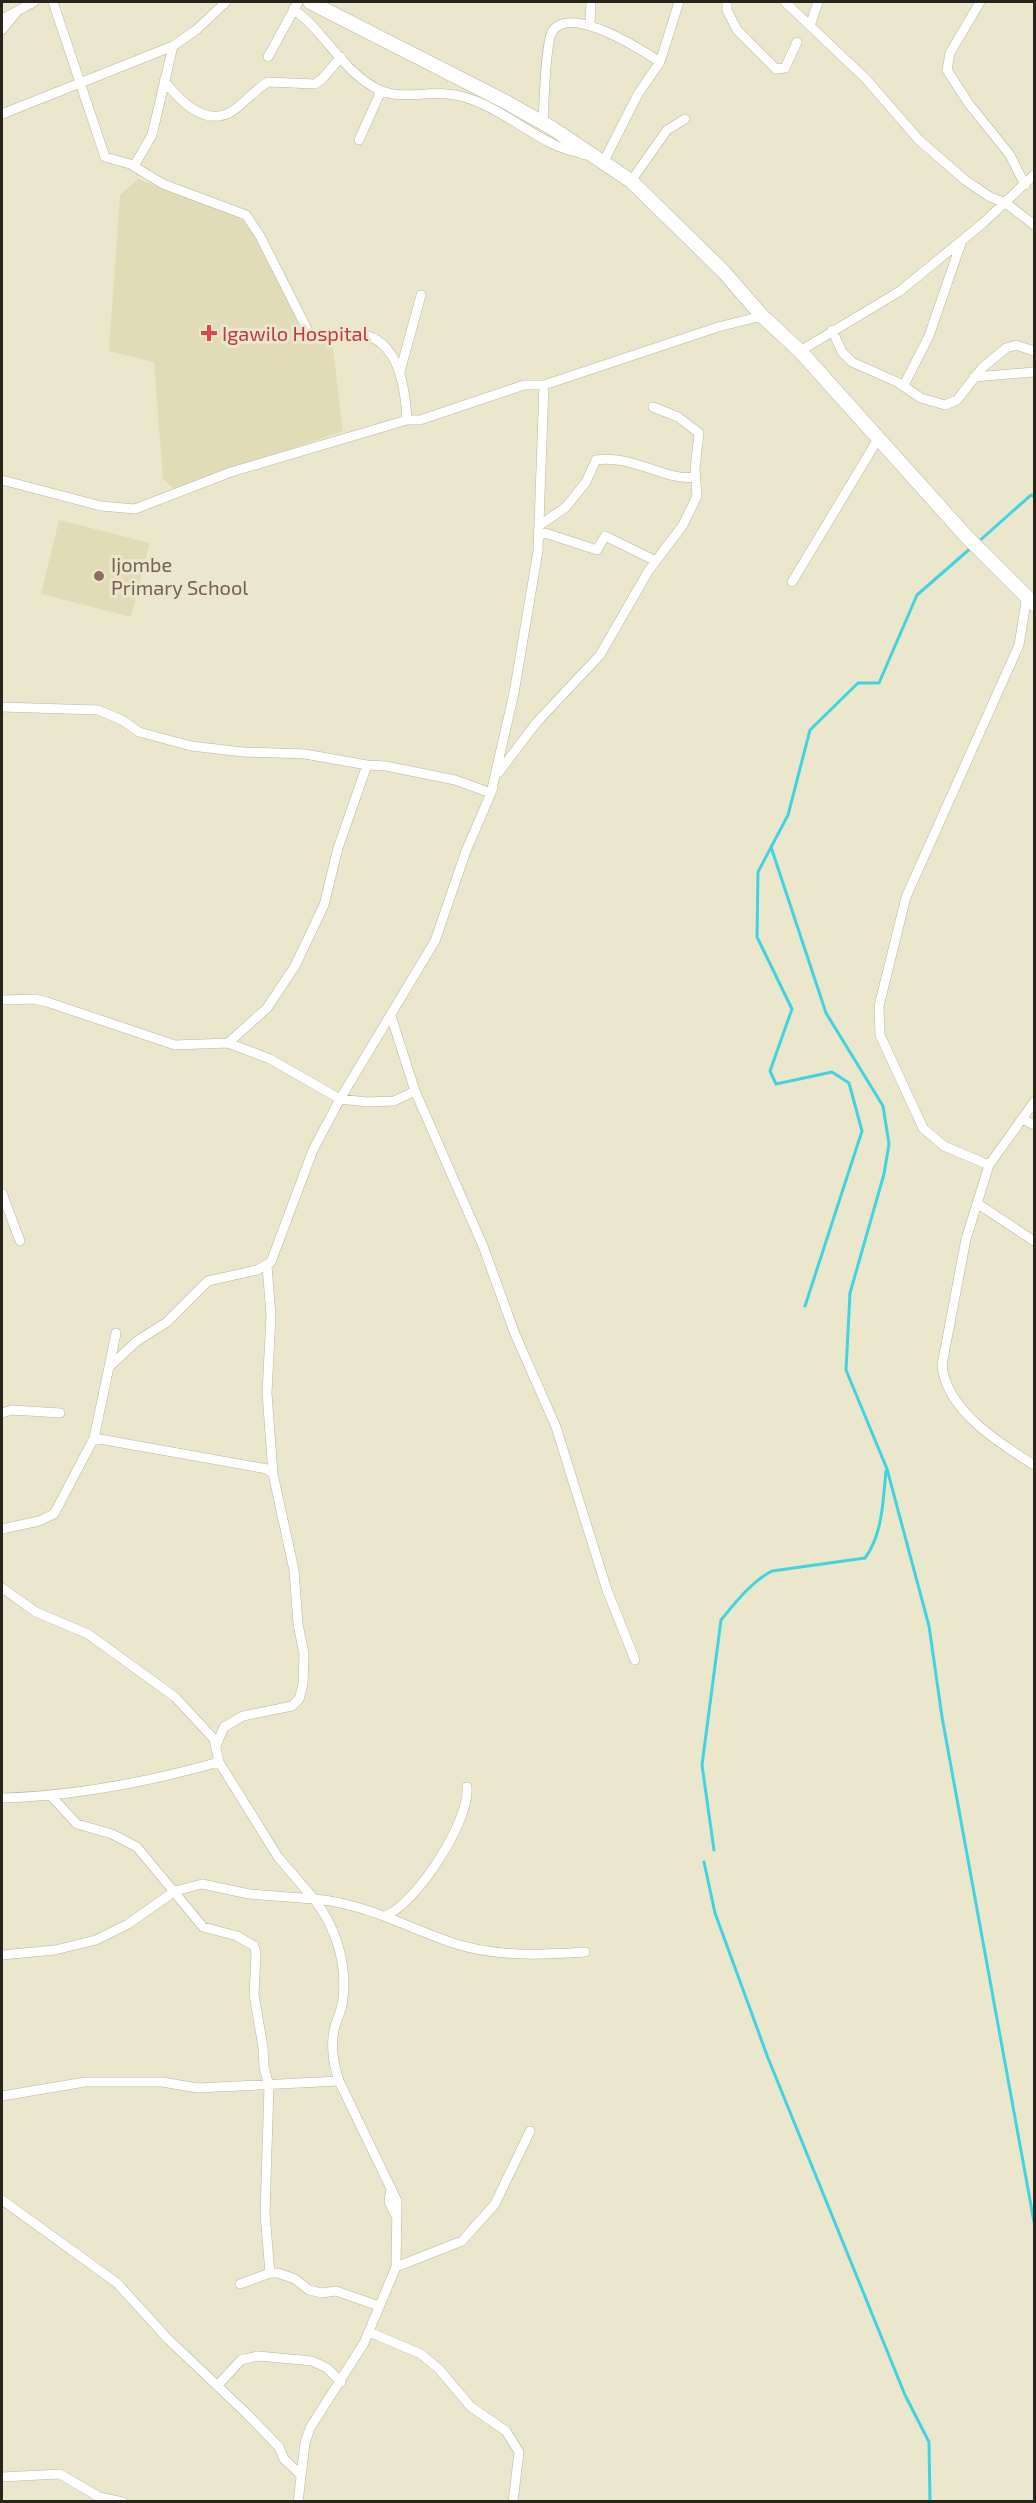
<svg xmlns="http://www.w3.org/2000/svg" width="1036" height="2503" viewBox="0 0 1036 2503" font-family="'Exo 2',sans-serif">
<rect width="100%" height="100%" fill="#ebe7cc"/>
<path fill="#e1dbb8" d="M 138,179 L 251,221 L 306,331 L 333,349 L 343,431 L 174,489 L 163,479 L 154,362 L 109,351 L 120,195 Z
M 59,520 L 150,543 L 131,617 L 41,594 Z"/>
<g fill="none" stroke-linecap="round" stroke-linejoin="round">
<path stroke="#40d4e1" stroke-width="3" d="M 977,543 L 1031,495 L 1034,496
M 771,847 L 826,1013 L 883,1106 L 889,1144 L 884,1174 L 850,1293 L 846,1370 L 887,1469 L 929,1626 L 942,1717 L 1034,2222
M 805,1306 L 862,1131 L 849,1083 L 832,1072 L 776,1084 L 770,1071 L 792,1009 L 757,937 L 758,872 L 788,815 L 810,730 L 858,683 L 879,683 L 917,595 L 972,547
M 714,1850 L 702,1765 L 721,1620 C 735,1603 752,1581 772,1571 L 865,1558 C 883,1534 883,1499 886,1471
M 704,1862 L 715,1913 L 768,2058 L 905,2395 L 929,2442 L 930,2502"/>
<defs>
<path id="minor" d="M 53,2 L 105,157 L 130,164 L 163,184 L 246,215 L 260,236 L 308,331 C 321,341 333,336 348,334 C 397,330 405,383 407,420
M 727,2 L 727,10 L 737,30 L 776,69 L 785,68 L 797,42
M 785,2 L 866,79 L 919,140 L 965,180 L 990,197 L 1006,203 L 1034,225
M 980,2 L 950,53 L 947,70 L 969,104 L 1010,155 L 1025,185
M 293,9 C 323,30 340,67 372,86 C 397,102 421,91 448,94 C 484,97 519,127 551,143 C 562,149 574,151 585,155
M 2,19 L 34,2
M 590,24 L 591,2
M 810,26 L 818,2
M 2,30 L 16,13
M 268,57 L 298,2
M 164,81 C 179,99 203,127 231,112 C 244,104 254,90 268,82 L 315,84 L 322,79 L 341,57
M 2,114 L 173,46 L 196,30 L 226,2
M 543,124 C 544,105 545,46 552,32 C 569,3 642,50 660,62
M 359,140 L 381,91
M 598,159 L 604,161 L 638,94 L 660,62 L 679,2
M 134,166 L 152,135 L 173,46
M 631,181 L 667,130 L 685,119
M 832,330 L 842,352 L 852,362 L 897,382 L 921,398 L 945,405 L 957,400 L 982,368 L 1006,348 L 1016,345 L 1034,351
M 800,351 L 900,291 L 982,224 L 1034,175
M 400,372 L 421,295
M 974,377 L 1034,372
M 904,385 L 929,336 L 961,243
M 2,480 L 101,506 L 135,509 L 231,472 L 407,420 L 420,420 L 524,385 L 544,385 L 718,327 L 762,316
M 540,525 L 566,507 L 586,482 L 596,460 C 632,454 667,482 695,477
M 539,536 L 545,533 L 597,550 L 605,536 L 656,561
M 792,582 L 878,439
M 2,707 L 98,710 L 122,720 L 139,732 L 191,746 L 243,752 L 305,754 L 367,765 L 386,766 L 455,780 L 491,793 L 493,787
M 499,772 L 537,722 L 600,655 L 649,570 L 683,525 L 697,496 L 695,469 L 699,433 L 678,417 L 653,407
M 2,1000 L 34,999 L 47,1002 L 175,1045 L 228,1043 L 267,1008 L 295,966 L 324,905 L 338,848 L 367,765
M 391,1016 L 415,1091 L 483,1246 L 515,1334 L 556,1427 L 607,1590 L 635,1660
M 228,1043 L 270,1059 L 340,1099 L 367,1102 L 394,1101 L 415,1091
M 1034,1102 L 989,1165 L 966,1239 L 942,1365 C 946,1410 999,1443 1034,1465
M 1023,1119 L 1034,1125
M 989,1165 L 944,1146 L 923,1128 L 880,1035 L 879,1006 L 906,897 L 1019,645 L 1027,596
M 2,1193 L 20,1241
M 978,1204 L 1034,1241
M 267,1266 L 271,1315 L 267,1393 L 273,1474
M 109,1367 L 116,1333
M 2,1413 L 12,1410 L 60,1413
M 94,1438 L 267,1469 L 273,1474 L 294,1570 L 298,1624 L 304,1654 L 303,1685 L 299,1699 L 292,1706 L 243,1716 L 224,1727 L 216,1746
M 2,1529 L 39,1521 L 54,1514 L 94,1438 L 109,1367 L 137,1341 L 167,1322 L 208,1281 L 257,1270 L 271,1262 L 313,1150 L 340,1099 L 435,941 L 466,851 L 491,793 L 514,693 L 538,551 L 544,385
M 2,1588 L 36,1612 L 88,1634 L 175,1697 L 214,1739 L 219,1762
M 52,1797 L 77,1824 L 112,1834 L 137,1847 L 203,1927 L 237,1936 L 254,1946 L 256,1953 L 254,1995 L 263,2047 L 264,2067 L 269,2086 L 265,2214 L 270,2273
M 2,1798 C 76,1796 148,1782 219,1762 L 278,1857 L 314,1899 C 364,1903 406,1927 453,1943 C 495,1957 542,1955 585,1952
M 387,1915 C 417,1902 470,1821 467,1787
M 2,1955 L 55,1950 L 96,1940 L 128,1924 L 175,1891 L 202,1884 L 249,1894 L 314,1899 C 336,1927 347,1963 343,1999 C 342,2009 338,2017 335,2026 C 330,2045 333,2063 339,2081 L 397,2201 L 396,2267 L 364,2343 L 310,2428 L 305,2443 L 298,2502
M 2,2096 L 85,2082 L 162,2082 L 198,2088 L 339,2081
M 391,2188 L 389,2202 L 396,2216
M 2,2200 L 117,2283 L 168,2339 L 246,2413 L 279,2447 L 284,2459 L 301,2475
M 396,2267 L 462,2241 L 495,2204 L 530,2131
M 240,2284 L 270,2273 L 278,2273 L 295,2279 L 309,2290 L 322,2293 L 336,2291 L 379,2306
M 369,2332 L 421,2354 L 439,2369 L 471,2407 L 506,2431 L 519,2452 L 513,2502
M 218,2385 L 241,2360 L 258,2356 L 312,2361 L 327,2368 L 341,2382
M 2,2477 L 60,2474 L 99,2497 L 123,2502"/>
<path id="highway" d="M 310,2 L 506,102 L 552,128 L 631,181 L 723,271 L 762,316 L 800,351 L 966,536 L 1034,604"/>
</defs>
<use href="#minor" stroke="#bab69c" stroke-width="10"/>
<use href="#highway" stroke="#bab69c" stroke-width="15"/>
<use href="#minor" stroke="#fff" stroke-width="9"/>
<use href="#highway" stroke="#fff" stroke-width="14"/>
</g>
<path fill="#e0444e" stroke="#ebe7cc" stroke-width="2" d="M206 324h6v6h6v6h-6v6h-6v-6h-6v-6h6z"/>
<circle fill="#8d6e63" stroke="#ebe7cc" stroke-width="2" cx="99" cy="576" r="6"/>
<g text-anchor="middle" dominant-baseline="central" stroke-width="6" stroke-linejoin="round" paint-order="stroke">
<g font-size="20" fill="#be3a42" stroke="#ebe7cc" text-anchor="start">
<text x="222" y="333">Igawilo Hospital</text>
</g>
<g font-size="20" fill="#785e54" stroke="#ebe7cc" text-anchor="start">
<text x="111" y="564">Ijombe<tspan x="111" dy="23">Primary School</tspan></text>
</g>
</g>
<rect width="1036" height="2503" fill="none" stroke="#27251b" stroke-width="6"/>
</svg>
